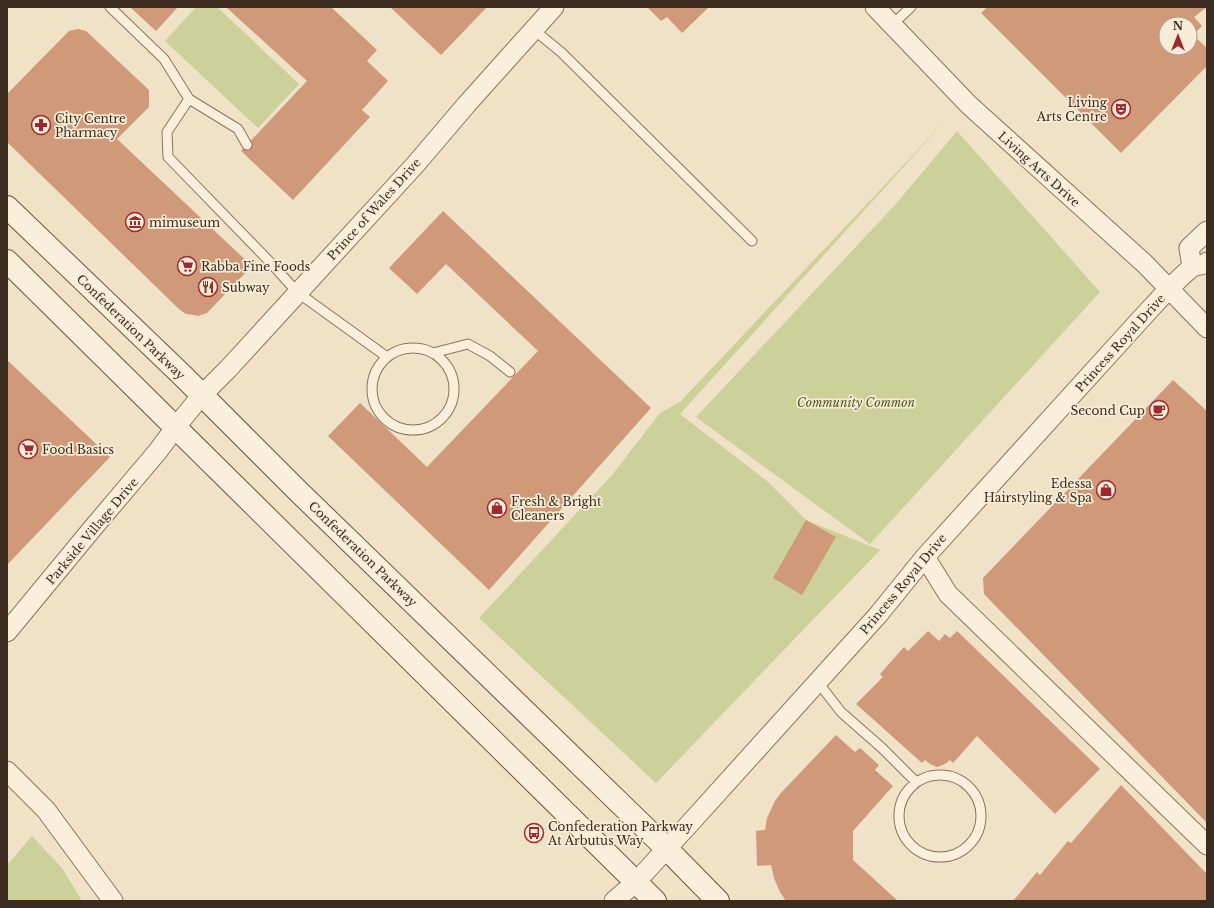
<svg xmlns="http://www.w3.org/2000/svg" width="1214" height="908" viewBox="0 0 1214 908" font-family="'Libre Baskerville',serif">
<rect width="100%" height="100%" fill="#f0e2c6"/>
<path fill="#ccd099" d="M 196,7 L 217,7 L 299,84 L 258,128 L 165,41 Z
M 946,120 L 680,414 L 767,481 L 806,520 L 880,550 L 656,783 L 479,618 L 612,475 L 660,413 L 680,402 Z
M 957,131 L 1100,292 L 870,544 L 696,417 L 895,205 Z
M 32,836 L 62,868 L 82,901 L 7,901 L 7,865 Z"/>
<path fill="#d0997a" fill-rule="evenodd" d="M 130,7 L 178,7 L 156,31 Z
M 226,7 L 331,7 L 377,50 L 367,61 L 388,81 L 362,110 L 370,117 L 293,200 L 241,151 L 307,81 Z
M 390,7 L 487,7 L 441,55 Z
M 647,7 L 709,7 L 682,33 L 667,17 L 661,21 Z
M 987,7 L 1207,7 L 1194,17 L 1202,26 L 1193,35 L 1207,48 L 1207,66 L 1121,153 L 981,13 ZM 1166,24 L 1190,24 L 1190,48 L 1166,48 Z
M 78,29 L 86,31 L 149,90 L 149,107 L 117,139 L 252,266 L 207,313 L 198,316 L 194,315 L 186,314 L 180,310 L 7,142 L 7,94 L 69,31 Z
M 443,211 L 651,408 L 489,590 L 328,436 L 360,403 L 427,467 L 538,351 L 446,264 L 417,294 L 389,268 Z
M 7,360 L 110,457 L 7,565 Z
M 1173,380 L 1207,411 L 1207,823 L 984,594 L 983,578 Z
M 806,520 L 836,537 L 802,595 L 773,578 Z
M 928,631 L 939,641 L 945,634 L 950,638 L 957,631 L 1100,769 L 1055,814 L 977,736 L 953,763 L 950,760 L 945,764 L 937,767 L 930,764 L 925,760 L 922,763 L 856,704 L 883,677 L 880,674 L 904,647 L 908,651 Z
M 836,735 L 855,752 L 860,748 L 879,765 L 875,770 L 893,786 L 853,831 L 853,860 L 898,901 L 786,901 L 780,892 L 774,878 L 771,865 L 757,866 L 756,831 L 765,830 L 767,818 L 775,801 L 780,794 Z
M 1121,785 L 1207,874 L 1207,901 L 1013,901 L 1037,872 L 1040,875 L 1068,841 L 1071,843 Z"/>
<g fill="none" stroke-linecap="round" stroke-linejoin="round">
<defs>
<path id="lane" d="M 110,7 L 164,59 L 189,99 L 238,129 L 247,145
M 893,24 L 911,7
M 534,30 L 561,52 L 752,241
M 189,99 L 167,132 L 168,157 L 270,262 L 297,292 L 387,357
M372 389a41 41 0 1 1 82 0a41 41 0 1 1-82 0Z
M 433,353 L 468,344 L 490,356 L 510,372
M 817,681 L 841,712 L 882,748 L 916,782
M899 816a41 41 0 1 1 82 0a41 41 0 1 1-82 0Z"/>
<path id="street" d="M 875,7 L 969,105 L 1145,264 L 1207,328
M 1192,267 L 1189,248 L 1207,231
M 925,557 L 948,594 L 1207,845
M 7,632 L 92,529 L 158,451 L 175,428 L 201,396 L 228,369 L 415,165 L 467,104 L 554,7
M 7,771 L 46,810 L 113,901
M 614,901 L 636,882 L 692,821 L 878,615 L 925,557 L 1140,320 C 1156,303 1172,284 1190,269 C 1195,264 1202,267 1207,262"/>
<path id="secondary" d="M 7,207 L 183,376 L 299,492 L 666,848 L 718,901
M 7,261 L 655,901"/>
</defs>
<use href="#lane" stroke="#8d735a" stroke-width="11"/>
<use href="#street" stroke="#8d735a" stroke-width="21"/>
<use href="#secondary" stroke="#6f543d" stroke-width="24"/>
<use href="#lane" stroke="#faefda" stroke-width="9"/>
<use href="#street" stroke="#faefda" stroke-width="19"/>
<use href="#secondary" stroke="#faefda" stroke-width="22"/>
</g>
<defs>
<symbol id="theatre-ring" viewBox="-11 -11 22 22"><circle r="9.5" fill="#f7ecd6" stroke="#9f272e" stroke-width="1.5"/><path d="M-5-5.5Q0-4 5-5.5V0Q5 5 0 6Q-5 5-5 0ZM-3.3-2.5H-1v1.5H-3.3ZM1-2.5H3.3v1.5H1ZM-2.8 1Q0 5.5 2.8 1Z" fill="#9f272e"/></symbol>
<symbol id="pharmacy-ring" viewBox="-11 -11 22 22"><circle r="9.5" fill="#f7ecd6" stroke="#9f272e" stroke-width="1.5"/><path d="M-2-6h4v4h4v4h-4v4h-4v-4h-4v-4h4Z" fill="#9f272e"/></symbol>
<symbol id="museum-ring" viewBox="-11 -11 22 22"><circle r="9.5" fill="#f7ecd6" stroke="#9f272e" stroke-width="1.5"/><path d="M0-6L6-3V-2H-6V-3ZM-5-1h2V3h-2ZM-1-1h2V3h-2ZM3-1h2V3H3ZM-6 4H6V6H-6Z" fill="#9f272e"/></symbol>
<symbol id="supermarket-ring" viewBox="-11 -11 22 22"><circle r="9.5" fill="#f7ecd6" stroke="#9f272e" stroke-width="1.5"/><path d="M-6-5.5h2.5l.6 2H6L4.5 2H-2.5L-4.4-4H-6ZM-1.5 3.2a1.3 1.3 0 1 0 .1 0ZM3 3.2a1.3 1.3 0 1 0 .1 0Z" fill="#9f272e"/></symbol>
<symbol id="restaurant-ring" viewBox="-11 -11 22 22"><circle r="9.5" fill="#f7ecd6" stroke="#9f272e" stroke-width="1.5"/><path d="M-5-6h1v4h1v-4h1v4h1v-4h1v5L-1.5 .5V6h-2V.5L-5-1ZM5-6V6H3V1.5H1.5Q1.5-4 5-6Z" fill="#9f272e"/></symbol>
<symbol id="cafe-ring" viewBox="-11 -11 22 22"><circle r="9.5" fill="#f7ecd6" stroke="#9f272e" stroke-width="1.5"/><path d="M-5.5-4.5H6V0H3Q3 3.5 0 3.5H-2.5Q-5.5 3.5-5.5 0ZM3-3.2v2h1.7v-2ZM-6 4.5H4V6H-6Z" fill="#9f272e"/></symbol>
<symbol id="shop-ring" viewBox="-11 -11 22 22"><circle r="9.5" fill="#f7ecd6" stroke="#9f272e" stroke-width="1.5"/><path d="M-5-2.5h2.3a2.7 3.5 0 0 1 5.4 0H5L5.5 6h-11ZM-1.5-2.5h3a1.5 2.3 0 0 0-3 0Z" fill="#9f272e"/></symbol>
<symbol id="bus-ring" viewBox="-11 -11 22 22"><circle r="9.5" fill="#f7ecd6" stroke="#9f272e" stroke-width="1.5"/><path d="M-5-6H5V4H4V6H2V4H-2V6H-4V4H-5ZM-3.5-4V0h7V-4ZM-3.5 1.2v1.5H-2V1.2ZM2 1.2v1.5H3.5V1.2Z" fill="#9f272e"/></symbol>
</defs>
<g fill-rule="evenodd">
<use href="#theatre-ring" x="1110" y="98" width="22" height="22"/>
<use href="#pharmacy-ring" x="30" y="114" width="22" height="22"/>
<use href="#museum-ring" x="124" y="211" width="22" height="22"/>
<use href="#supermarket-ring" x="176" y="255" width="22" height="22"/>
<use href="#restaurant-ring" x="197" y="276" width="22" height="22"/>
<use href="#cafe-ring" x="1148" y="399" width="22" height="22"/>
<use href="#supermarket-ring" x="17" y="438" width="22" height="22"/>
<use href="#shop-ring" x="1095" y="479" width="22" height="22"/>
<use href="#shop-ring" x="486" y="497" width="22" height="22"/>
<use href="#bus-ring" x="523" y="822" width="22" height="22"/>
</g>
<g text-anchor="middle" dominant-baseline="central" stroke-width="3.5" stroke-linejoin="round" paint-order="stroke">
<g font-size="12" fill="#3c2c1f" stroke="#f7ecd6" text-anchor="start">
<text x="1107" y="102" text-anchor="end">Living<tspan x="1107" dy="14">Arts Centre</tspan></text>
<text x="55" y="118">City Centre<tspan x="55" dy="14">Pharmacy</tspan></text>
<text x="149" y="222">mimuseum</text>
<text x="201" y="266">Rabba Fine Foods</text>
<text x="222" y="287">Subway</text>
<text x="1145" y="410" text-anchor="end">Second Cup</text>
<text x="42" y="449">Food Basics</text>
<text x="1092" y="483" text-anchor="end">Edessa<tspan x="1092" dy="14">Hairstyling &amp; Spa</tspan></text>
<text x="511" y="501">Fresh &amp; Bright<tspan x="511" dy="14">Cleaners</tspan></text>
<text x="548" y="826">Confederation Parkway<tspan x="548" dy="14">At Arbutus Way</tspan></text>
</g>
<g font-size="12" fill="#3c2c1f" stroke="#f7ecd6">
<text transform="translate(1039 169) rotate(42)">Living Arts Drive</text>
<text transform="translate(374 209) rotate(-48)">Prince of Wales Drive</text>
<text transform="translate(131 327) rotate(44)">Confederation Parkway</text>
<text transform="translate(1120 343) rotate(-48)">Princess Royal Drive</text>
<text transform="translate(92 531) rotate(-50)">Parkside Village Drive</text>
<text transform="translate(363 554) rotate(44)">Confederation Parkway</text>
<text transform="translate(903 584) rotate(-50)">Princess Royal Drive</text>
</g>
<g font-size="12" font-style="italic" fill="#4f5a24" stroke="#f7ecd6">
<text x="856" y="402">Community Common</text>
</g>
</g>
<rect width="1214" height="908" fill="none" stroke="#3c2c1f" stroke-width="16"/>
<g transform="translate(1178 36)"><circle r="19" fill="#f7ecd6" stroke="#ac9f8d"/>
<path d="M0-3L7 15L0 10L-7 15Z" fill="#9f272e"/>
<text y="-6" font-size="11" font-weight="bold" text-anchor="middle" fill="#3c2c1f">N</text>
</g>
</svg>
